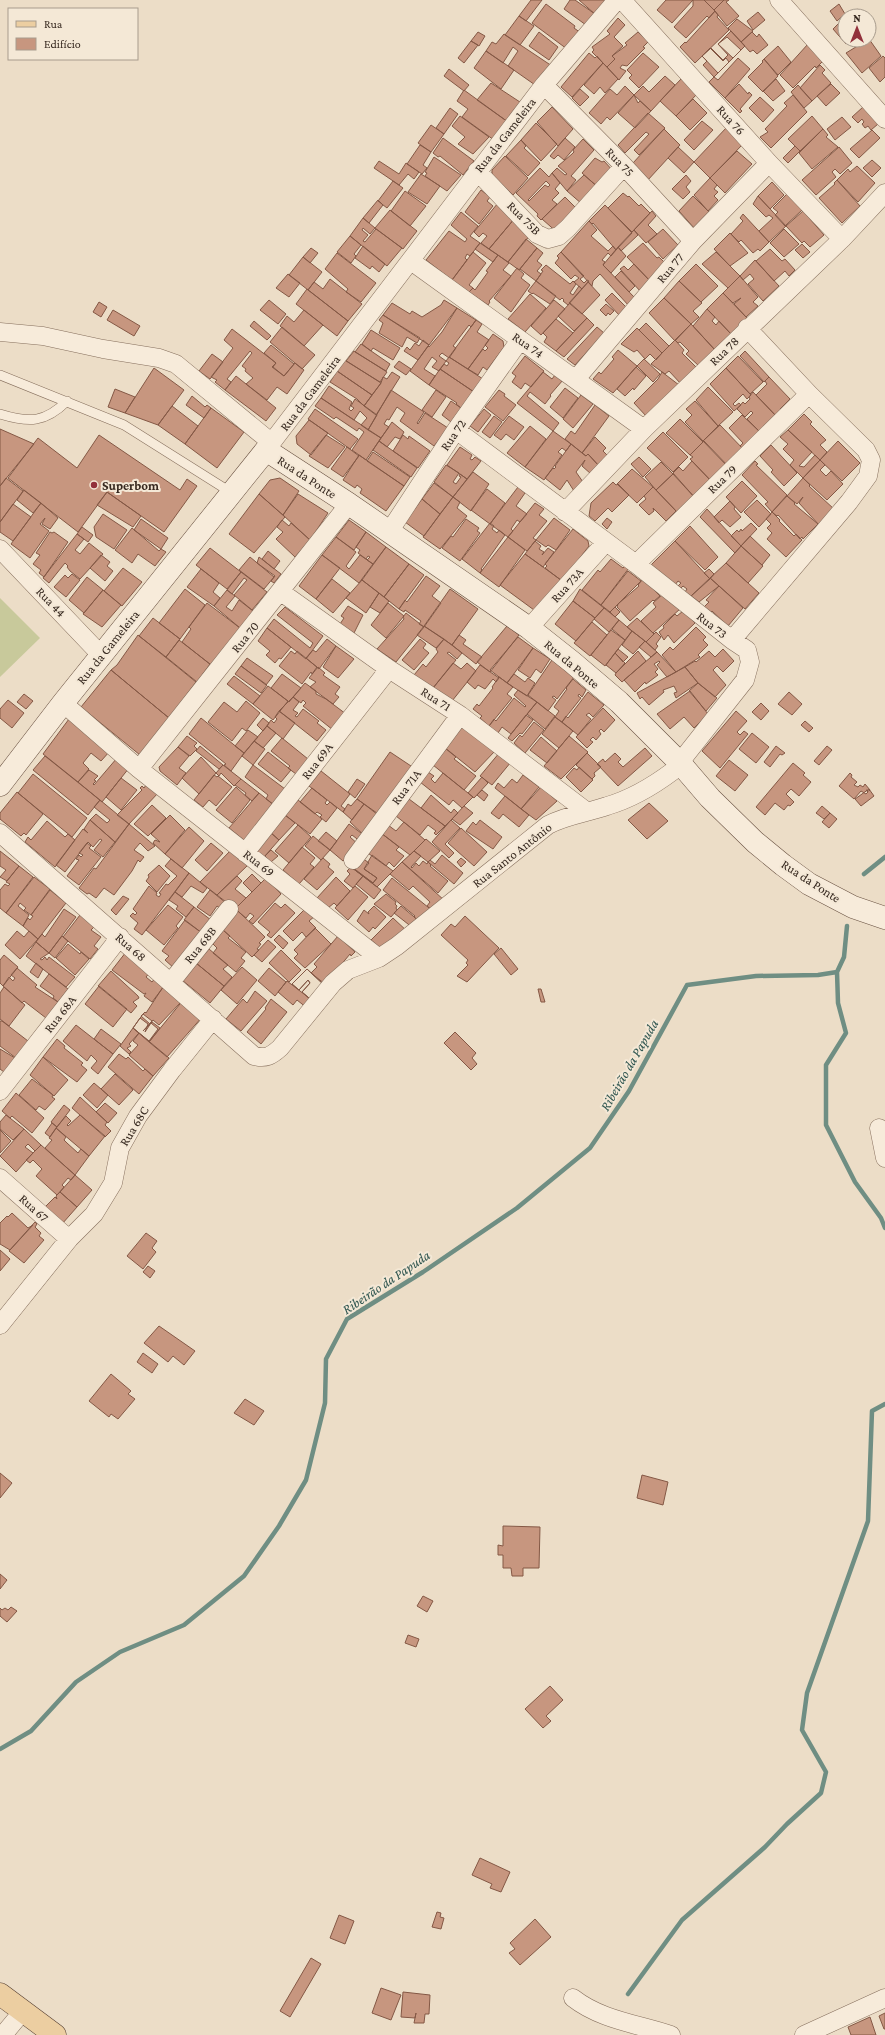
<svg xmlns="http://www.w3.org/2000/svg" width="885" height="2035" viewBox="0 0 885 2035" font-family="'Crimson Pro',serif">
<rect width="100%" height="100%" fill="#ecddc7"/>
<path fill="#c8c99b" d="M 0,598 L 40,638 L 0,677 Z"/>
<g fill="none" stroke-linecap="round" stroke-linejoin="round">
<path stroke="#6f8e83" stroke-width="4.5" d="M 864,874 L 885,857
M 847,926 L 844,957 L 837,972 L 838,1003 L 846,1033 L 826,1065 L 826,1125 L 855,1182 L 881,1218 L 885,1228
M 0,1749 L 31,1731 L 76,1682 L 120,1652 L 184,1625 L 244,1576 L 279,1526 L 306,1480 L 325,1403 L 326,1359 L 347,1319 L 423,1272 L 517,1208 L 590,1148 L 629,1091 L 687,985 L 756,976 L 818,975 L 837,972
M 628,1994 L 682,1920 L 765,1847 L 787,1824 L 821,1793 L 826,1772 L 802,1730 L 807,1693 L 868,1521 L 872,1411 L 885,1404"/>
</g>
<path fill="#c7967f" stroke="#845845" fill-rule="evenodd" d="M 531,0 L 542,0 L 526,21 L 519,16 Z
M 570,0 L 575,0 L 595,14 L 586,25 L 564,9 Z
M 579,0 L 607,0 L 596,15 Z
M 666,0 L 693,0 L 672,23 L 657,10 Z
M 693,0 L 704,0 L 715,11 L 709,18 L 707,16 L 686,38 L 674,27 L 693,6 Z
M 704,0 L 724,0 L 714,10 Z
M 724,0 L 729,0 L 726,2 L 739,16 L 727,26 L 714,10 Z
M 546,4 L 575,26 L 574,28 L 581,33 L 567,49 L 532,23 Z
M 839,4 L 845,14 L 837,21 L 830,11 Z
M 858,9 L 864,15 L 849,16 Z
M 715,11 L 718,15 L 717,17 L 729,30 L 695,63 L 680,47 L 685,42 L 686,43 Z
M 758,12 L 765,20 L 753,30 L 747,21 Z
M 519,16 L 534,26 L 520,45 L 505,35 Z
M 618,18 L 625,25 L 614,37 L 623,46 L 612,56 L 615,59 L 607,67 L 592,52 L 594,50 L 592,47 L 610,34 L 607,31 Z
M 844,18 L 845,40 L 850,40 L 846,44 L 833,29 Z
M 737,19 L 753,31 L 741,42 L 728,28 Z
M 731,31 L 745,46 L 714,77 L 703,65 L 707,61 L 702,56 L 711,48 L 723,60 L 728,55 L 718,44 Z
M 478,32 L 485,36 L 479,46 L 471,41 Z
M 539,32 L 558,47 L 549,60 L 529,46 Z
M 638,32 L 648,42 L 643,47 L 645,48 L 627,66 L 622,65 L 620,68 L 626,71 L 619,80 L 607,67 L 615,59 L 612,56 L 627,45 L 625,43 Z
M 752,32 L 757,37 L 759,34 L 768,45 L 757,54 L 753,50 L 750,52 L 741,42 Z
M 504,34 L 552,66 L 538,87 L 508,66 L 518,51 L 513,47 L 503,63 L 486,51 L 492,42 L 496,44 Z
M 727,37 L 741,50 L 733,58 L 718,44 Z
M 869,39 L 881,56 L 862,73 L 846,53 Z
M 471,41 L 478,45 L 464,63 L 458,58 Z
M 808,44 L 823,61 L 816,68 L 815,66 L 793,88 L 780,75 Z
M 778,46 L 791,62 L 778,75 L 764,59 Z
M 710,48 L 723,61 L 726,58 L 729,62 L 718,73 L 702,56 Z
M 486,51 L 514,70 L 501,89 L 474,68 Z
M 589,53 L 595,58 L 597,56 L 603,63 L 572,97 L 561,87 Z
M 643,53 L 659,67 L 639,88 L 629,78 L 632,75 L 627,70 Z
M 883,56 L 885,58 L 885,77 L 880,82 L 869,68 Z
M 738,58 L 750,69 L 725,98 L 709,82 L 714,77 L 718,80 Z
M 764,59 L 778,76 L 763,92 L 748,77 L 763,62 L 762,61 Z
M 603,63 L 618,79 L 605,93 L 600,87 L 594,94 L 584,85 Z
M 820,65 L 825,70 L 822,73 L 831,83 L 812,101 L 800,88 Z
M 449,69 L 469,85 L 464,91 L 444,76 Z
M 665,76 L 675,85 L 651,111 L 634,95 L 643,86 L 649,92 Z
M 682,78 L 698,93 L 676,116 L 660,101 Z
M 776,79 L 785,91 L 773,101 L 763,91 Z
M 491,83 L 523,104 L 508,122 L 477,100 Z
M 739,84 L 748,94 L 749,92 L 752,95 L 740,109 L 742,111 L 740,113 L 725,98 Z
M 831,84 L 840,93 L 826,106 L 817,96 Z
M 798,85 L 812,101 L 804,108 L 791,92 Z
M 625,86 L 634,95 L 610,120 L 607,117 L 601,124 L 589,113 L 610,89 L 617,95 Z
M 580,89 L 589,97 L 580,106 L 572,98 Z
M 464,90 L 508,122 L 494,140 L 462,117 L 468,109 L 457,101 Z
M 634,95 L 638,103 L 640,101 L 651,111 L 635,128 L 618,113 Z
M 793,95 L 807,112 L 771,148 L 760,137 L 768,132 L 765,129 L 787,106 L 784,103 Z
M 760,97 L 774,110 L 763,122 L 749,108 Z
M 693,99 L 707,113 L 690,130 L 676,116 Z
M 552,107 L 573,129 L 558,146 L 537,122 Z
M 863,107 L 878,124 L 871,130 L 868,126 L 865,128 L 862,124 L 864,122 L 862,119 L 858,123 L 852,117 Z
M 450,108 L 458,114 L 444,134 L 436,128 Z
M 648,113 L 665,128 L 639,155 L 634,150 L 649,134 L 646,132 L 625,153 L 618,145 Z
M 460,116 L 489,137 L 473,154 L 458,144 L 465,137 L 452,126 Z
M 812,116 L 823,129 L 800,151 L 788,139 Z
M 842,117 L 851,127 L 835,140 L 827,129 Z
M 702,121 L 713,130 L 694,150 L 684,140 Z
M 536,123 L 557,144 L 541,161 L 521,140 Z
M 431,125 L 444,134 L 431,152 L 418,143 Z
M 727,127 L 743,144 L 710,178 L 694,162 Z
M 664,129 L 680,145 L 647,181 L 633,163 Z
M 823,129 L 828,135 L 826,137 L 838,147 L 812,169 L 799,153 Z
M 872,130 L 880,138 L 859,158 L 850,149 Z
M 443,138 L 474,161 L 463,175 L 440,156 L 438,157 L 433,153 Z
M 565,138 L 575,147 L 564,160 L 558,155 L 554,159 L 550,156 Z
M 583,139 L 594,150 L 571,176 L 576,180 L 567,191 L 552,173 L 557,168 L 565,175 L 567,174 L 558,166 L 572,154 L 574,152 L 573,150 Z
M 521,140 L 526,146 L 524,148 L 540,163 L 528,176 L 506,156 Z
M 420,145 L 431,152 L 423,165 L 427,168 L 422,174 L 407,164 Z
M 795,146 L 800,151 L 788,163 L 783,158 Z
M 678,147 L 694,162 L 684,173 L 668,158 Z
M 839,147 L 852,163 L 840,174 L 835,169 L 832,172 L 836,177 L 816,195 L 802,180 Z
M 737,151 L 752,164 L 725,193 L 710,178 Z
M 505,156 L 528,178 L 513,195 L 492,174 L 492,170 Z
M 434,157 L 461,175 L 447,191 L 425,176 L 427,173 L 425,172 Z
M 595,158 L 602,162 L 604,161 L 614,172 L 600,189 L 582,173 Z
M 872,160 L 881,168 L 872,177 L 863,168 Z
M 379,161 L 399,174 L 406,163 L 419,172 L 414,179 L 408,174 L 399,185 L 374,168 Z
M 857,166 L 875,183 L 858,202 L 837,180 L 848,169 L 850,172 Z
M 540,168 L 549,177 L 552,173 L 560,183 L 555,189 L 559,193 L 552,200 L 557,204 L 541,220 L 537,216 L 538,214 L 516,193 ZM 546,181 L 550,185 L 548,187 L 545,185 L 529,201 L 528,200 Z
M 421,174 L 440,186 L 427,204 L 408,192 Z
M 584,175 L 599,188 L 582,204 L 567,191 Z
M 686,175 L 691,181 L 686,187 L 690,192 L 683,199 L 672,189 Z
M 710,178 L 717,185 L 714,189 L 718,192 L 714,196 L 718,200 L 708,211 L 694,195 Z
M 837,180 L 860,206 L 842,223 L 819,198 L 835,184 L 834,183 Z
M 393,181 L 403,188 L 387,208 L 378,201 Z
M 772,182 L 784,195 L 770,209 L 758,196 Z
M 481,190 L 490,197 L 487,201 L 493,206 L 479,224 L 465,212 Z
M 405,191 L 426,206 L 410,226 L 391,211 Z
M 623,193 L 628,197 L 629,196 L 639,206 L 641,204 L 650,213 L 632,232 L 608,208 Z
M 787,194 L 802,210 L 785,226 L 775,215 L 778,212 L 773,208 Z
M 693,196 L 710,213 L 695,229 L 679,211 Z
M 758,196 L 786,226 L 769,242 L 759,231 L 773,218 L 769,215 L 766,217 L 753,204 Z
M 565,197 L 579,211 L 559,234 L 542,219 Z
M 378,200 L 383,205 L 369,223 L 363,218 Z
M 498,203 L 515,218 L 489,249 L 481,243 L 487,236 L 483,233 L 479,237 L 474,232 Z
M 605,205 L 632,233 L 616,250 L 593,223 L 592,224 L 589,221 Z
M 390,210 L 417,231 L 403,249 L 375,228 Z
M 652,211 L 656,216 L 648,225 L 657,234 L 646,243 L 634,230 Z
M 803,211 L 824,235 L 810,247 L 804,241 L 802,243 L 786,226 Z
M 461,212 L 478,226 L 470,236 L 480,243 L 470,256 L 467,254 L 465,258 L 467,260 L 452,280 L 426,260 L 449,231 L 465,242 L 467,239 L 451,225 Z
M 743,214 L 769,242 L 760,251 L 758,249 L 753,253 L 741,240 L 739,242 L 731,234 L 743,221 L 740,218 Z
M 363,218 L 375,228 L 370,234 L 363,228 L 362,230 L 368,235 L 363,241 L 365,242 L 376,229 L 402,248 L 387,266 L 350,236 Z
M 515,218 L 531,234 L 508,262 L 489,249 Z
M 589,221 L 597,230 L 591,236 L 608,251 L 613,246 L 616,250 L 611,256 L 608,253 L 602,260 L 605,262 L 603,265 L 635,298 L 629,306 L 600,274 L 593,281 L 592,286 L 561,252 Z
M 663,229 L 678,245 L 663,259 L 648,242 Z
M 784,229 L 799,244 L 784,257 L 770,243 Z
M 634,230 L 638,235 L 621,251 L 618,247 Z
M 730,233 L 748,253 L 730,266 L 714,249 Z
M 350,236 L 361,245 L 354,254 L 356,256 L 351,263 L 337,252 Z
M 526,239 L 537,248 L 519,270 L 508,262 Z
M 480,243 L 498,255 L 493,262 L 475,249 Z
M 643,243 L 657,258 L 659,257 L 666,264 L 650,281 L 627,257 Z
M 802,244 L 810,252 L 803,258 L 795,250 Z
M 363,246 L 385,264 L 379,272 L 372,266 L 370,269 L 355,258 Z
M 618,247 L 626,256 L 611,273 L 603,265 Z
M 311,248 L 318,253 L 310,263 L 303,257 Z
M 537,248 L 543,253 L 537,261 L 542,265 L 537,271 L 541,274 L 536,281 L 520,269 Z
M 770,249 L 782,261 L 785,259 L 795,270 L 789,276 L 785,271 L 774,281 L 756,261 Z
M 473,252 L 486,263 L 469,285 L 473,288 L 469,292 L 452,280 Z
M 561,252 L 584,276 L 580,279 L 584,283 L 587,280 L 589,281 L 582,289 L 574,282 L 579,278 L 575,275 L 571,279 L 555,263 L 559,258 L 557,256 Z
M 716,252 L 740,276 L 728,288 L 702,264 Z
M 337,253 L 376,283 L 361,302 L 346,292 L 348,289 L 325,269 Z
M 498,255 L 509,263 L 503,270 L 511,276 L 489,301 L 490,302 L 488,305 L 469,292 L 473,288 L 475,290 L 488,272 L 486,271 Z
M 303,257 L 322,272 L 308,290 L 289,275 Z
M 755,260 L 779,286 L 763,301 L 748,284 L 754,279 L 750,274 L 743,280 L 740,276 Z
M 634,264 L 651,282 L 641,292 L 620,269 L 624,266 L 628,270 Z
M 696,264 L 718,286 L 701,302 L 679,281 Z
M 546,265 L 570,284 L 573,281 L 576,284 L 570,293 L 573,295 L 579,286 L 582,289 L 568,305 L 563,301 L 564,300 L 562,298 L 560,300 L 536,281 L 543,271 L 541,270 Z
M 517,268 L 524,274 L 521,278 L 530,285 L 511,312 L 494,298 Z
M 621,271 L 635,286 L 629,292 L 615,277 Z
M 288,274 L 300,283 L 289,297 L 276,288 Z
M 740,276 L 758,297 L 753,302 L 758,306 L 746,317 L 734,304 L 741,298 L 733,303 L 723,293 Z
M 330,279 L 362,304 L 348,321 L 308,290 L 314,282 L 323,289 Z
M 536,281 L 556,296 L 550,304 L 533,293 L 532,294 L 528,291 Z
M 679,281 L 702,303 L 693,311 L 699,317 L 691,324 L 664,298 Z
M 588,282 L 600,295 L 582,314 L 569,303 Z
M 307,289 L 348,321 L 337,336 L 296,304 Z
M 612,293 L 627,308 L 620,316 L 605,300 Z
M 723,293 L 747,318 L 731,334 L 707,309 Z
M 530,294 L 546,308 L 525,332 L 508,319 Z
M 664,298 L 691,324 L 675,341 L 649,313 Z
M 269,300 L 286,314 L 278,324 L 260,310 Z
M 444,300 L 457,308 L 429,345 L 383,315 L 392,303 L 410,314 L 412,311 L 422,317 L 441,305 Z
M 554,300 L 565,309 L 541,335 L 531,326 Z
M 99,302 L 107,307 L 101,317 L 93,312 Z
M 570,303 L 587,318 L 574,331 L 558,316 Z
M 606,304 L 614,311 L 610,315 L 608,313 L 606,316 L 600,310 Z
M 457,308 L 476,320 L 471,327 L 469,325 L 453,346 L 456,348 L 449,358 L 442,353 L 439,356 L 446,361 L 439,371 L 432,367 L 437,361 L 432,357 L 424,369 L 435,376 L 429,385 L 410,371 L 428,346 L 429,347 L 442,332 Z
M 707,309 L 715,317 L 712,321 L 716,325 L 719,321 L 731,334 L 715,350 L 693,326 Z
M 113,310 L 140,326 L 134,336 L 107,320 Z
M 304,310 L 323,325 L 304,346 L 280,326 L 287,316 L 294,322 Z
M 383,315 L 420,338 L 417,343 L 407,337 L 402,347 L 379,333 L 383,323 L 379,320 Z
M 587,318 L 594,325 L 564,357 L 556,351 Z
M 556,319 L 573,333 L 556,351 L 544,342 L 547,337 L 543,333 Z
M 476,320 L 482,324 L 477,332 L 489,340 L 468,369 L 449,357 Z
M 254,321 L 271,336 L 267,340 L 250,326 Z
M 646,323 L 669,346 L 662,353 L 639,330 Z
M 691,324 L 715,350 L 699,366 L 686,354 L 689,351 L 680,342 L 678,343 L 675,340 Z
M 282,327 L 315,355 L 302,369 L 270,342 Z
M 597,327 L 604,333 L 575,365 L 567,359 Z
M 637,328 L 662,353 L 656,360 L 650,354 L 645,359 L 637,350 L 634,352 L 621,344 Z
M 232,329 L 276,363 L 272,367 L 284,376 L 295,363 L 304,370 L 287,394 L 277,387 L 267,400 L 246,384 L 253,378 L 245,371 L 246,369 L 242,366 L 252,353 L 250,351 L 227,379 L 231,382 L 225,390 L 215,382 L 217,380 L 211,377 L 233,348 L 224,340 Z
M 371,330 L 400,348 L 393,360 L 373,348 L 371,351 L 362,344 Z
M 493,334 L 503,341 L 504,347 L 487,370 L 483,367 L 478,375 L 468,369 L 483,349 L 485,351 L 488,348 L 485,345 Z
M 423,340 L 429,345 L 418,360 L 404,351 L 407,347 L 410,350 L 415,343 L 419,346 Z
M 675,340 L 684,350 L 682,353 L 697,368 L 681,384 L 669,371 L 665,374 L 651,364 Z
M 361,344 L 390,364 L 386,371 L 355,352 Z
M 271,345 L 294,364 L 284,376 L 273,367 L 276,363 L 264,353 Z
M 618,350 L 637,366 L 613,393 L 593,379 L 599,372 L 601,374 L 614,359 L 612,357 Z
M 354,351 L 387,372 L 380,382 L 346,361 Z
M 745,351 L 769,377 L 764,382 L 740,356 Z
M 212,354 L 223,362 L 210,379 L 199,371 Z
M 525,356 L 544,371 L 531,387 L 525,383 L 521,389 L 512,382 L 516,376 L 512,373 Z
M 738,356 L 763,382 L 750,394 L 726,368 Z
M 449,357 L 483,379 L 474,392 L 440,369 L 444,364 L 447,366 L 449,363 L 446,361 Z
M 644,359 L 660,374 L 653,382 L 637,366 Z
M 345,360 L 381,383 L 372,395 L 337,371 Z
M 399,361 L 411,369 L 406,375 L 394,367 Z
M 636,367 L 646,376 L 634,390 L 633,388 L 625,396 L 617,389 Z
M 154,368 L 184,390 L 158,425 L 125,413 Z
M 726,368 L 751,395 L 747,399 L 743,394 L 733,404 L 735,406 L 739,403 L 741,405 L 734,411 L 710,384 Z
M 440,369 L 474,392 L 461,408 L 456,404 L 457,403 L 429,385 Z
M 337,371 L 372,395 L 364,406 L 357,399 L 330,382 Z
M 392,372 L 400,377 L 376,415 L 364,406 L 381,383 L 383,377 L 387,379 Z
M 543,372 L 552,379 L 555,375 L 563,380 L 550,395 L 551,396 L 545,404 L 530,392 L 527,396 L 559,423 L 553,431 L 517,403 Z
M 662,372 L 679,385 L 647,417 L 634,403 L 658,379 Z
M 236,376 L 276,408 L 266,421 L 225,390 Z
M 769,377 L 790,399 L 780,409 L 785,414 L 779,419 L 756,395 L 767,384 L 765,381 Z
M 329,386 L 352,402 L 349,409 L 351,411 L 354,408 L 351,406 L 355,399 L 377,415 L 368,430 L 361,425 L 367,418 L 360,411 L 354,420 L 321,398 Z
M 708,387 L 733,412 L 718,426 L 696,400 Z
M 565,388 L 578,398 L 563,418 L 550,407 Z
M 115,389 L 135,397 L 125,413 L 108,407 Z
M 391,390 L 424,412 L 417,423 L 418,424 L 425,413 L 448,428 L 434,446 L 400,421 L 405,413 L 397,407 L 389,420 L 387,419 L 384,424 L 389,427 L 381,438 L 368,430 Z
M 436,390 L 446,397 L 432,417 L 422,410 Z
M 499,390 L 505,394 L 504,396 L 516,405 L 503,421 L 485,407 Z
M 753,392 L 778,418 L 762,434 L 747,419 L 753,413 L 751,411 L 745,417 L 737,409 L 743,402 L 745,404 L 750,399 L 749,397 Z
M 581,395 L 593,404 L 573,428 L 563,419 Z
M 192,396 L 205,407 L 207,405 L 211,408 L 204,418 L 186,405 Z
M 321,398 L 381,438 L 366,460 L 352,450 L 364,432 L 359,428 L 357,431 L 336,417 L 334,419 L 315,406 Z
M 451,401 L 461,408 L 451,422 L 442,415 Z
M 695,401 L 718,426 L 703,441 L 685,422 L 692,415 L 686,409 Z
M 595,405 L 609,416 L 582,453 L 565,439 L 571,431 L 575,434 Z
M 172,406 L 198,426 L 185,444 L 158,425 Z
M 211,408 L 244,432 L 217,468 L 185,444 Z
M 315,409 L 358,439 L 350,449 L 308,419 Z
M 484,409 L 491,415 L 478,432 L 470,426 Z
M 804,414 L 812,422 L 810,424 L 826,440 L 820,445 L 827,452 L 820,460 L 788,430 Z
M 742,415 L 763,435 L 746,452 L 740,446 L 743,443 L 729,428 Z
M 494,416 L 502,422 L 490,438 L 482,432 Z
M 509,416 L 524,427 L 514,440 L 506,434 L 501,440 L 494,435 Z
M 680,419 L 703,442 L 690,455 L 666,433 Z
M 309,420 L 328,433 L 311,455 L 297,444 L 296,436 Z
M 392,422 L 404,432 L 400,439 L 395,437 L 387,447 L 379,441 Z
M 720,425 L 746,452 L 729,468 L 703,441 Z
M 530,426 L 546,439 L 525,467 L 507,453 Z
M 0,429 L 34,444 L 0,486 Z
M 788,430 L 812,452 L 799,466 L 804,467 L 815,455 L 820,460 L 803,478 L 790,465 L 794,460 L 783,449 L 788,444 L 780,437 Z
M 553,431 L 571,444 L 566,451 L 562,448 L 558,452 L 562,455 L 544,480 L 525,467 Z
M 663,432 L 688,457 L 673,472 L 647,448 Z
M 99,435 L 180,490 L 187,479 L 197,486 L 164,532 L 107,492 L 78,532 L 8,478 L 38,438 L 77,468 Z
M 326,435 L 345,447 L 328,468 L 309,456 Z
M 403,435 L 408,439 L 409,436 L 430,451 L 418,468 L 393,451 Z
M 595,437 L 606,448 L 603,451 L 608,456 L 599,466 L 588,454 L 586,456 L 582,453 Z
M 379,441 L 417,468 L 411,477 L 373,450 Z
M 704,441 L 729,467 L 713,483 L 690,459 L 693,457 L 690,455 Z
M 838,441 L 860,463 L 842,481 L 820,460 Z
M 571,444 L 586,456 L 588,454 L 599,466 L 591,474 L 582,466 L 585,460 L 576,472 L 583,482 L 574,491 L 567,480 L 560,490 L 545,478 L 553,468 L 554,469 L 556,467 L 555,466 Z
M 771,445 L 797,473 L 784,486 L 771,472 L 773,470 L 760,456 Z
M 347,447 L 359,456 L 343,477 L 331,469 Z
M 460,447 L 472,455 L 470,459 L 472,460 L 475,457 L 481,461 L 467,479 L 447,465 Z
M 373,452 L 410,477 L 404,486 L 367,461 Z
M 359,455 L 404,486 L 386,511 L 360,493 L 362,489 L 357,485 L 355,488 L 343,480 Z
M 639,457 L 651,469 L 643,477 L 631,464 Z
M 820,460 L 825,465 L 820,470 L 826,476 L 831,471 L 843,484 L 827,500 L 803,478 Z
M 692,461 L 713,483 L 696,499 L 673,473 L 679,467 L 683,471 Z
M 755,461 L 758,464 L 756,465 L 787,495 L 772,512 L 765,504 L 768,502 L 742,475 Z
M 661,462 L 673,474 L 656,490 L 645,477 Z
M 446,465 L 459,473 L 453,482 L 456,484 L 461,477 L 459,476 L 460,474 L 467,479 L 453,497 L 434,482 Z
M 632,469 L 653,487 L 637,503 L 617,484 Z
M 473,472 L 489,484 L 471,511 L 453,497 Z
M 673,474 L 696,499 L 679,514 L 656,490 Z
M 6,478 L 23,491 L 0,522 L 0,486 Z
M 280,478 L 299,491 L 283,515 L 259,494 L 270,480 Z
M 803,478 L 810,485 L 809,486 L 834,509 L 820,526 L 799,503 L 803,497 L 797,504 L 787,496 Z
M 742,481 L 757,496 L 741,513 L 726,497 Z
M 613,482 L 616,485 L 618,484 L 629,495 L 612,512 L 608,508 L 595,521 L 589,516 L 591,503 Z
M 434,483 L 453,497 L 440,514 L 422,499 Z
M 518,487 L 525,493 L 516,506 L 527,514 L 520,522 L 517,520 L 511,529 L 513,531 L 508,537 L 490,524 Z
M 653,487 L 676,511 L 666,521 L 653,508 L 654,511 L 649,515 L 639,505 L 646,499 L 644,496 Z
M 487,489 L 505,503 L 490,524 L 471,510 Z
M 24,490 L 41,503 L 33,513 L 17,500 Z
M 107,492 L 141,516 L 133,527 L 97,505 Z
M 259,494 L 285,517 L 254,553 L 229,534 Z
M 298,494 L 328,513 L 310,540 L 283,515 Z
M 787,496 L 795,503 L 794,504 L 818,524 L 803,539 L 802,537 L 800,539 L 778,515 L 777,516 L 772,512 Z
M 453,497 L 460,502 L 457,508 L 467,516 L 440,549 L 423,537 Z
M 422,499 L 440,514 L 424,536 L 405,522 Z
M 757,500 L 771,514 L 759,527 L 744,512 Z
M 730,501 L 735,507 L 734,509 L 741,517 L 730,527 L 722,520 L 719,523 L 714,517 Z
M 41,503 L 58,518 L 50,529 L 42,524 L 45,518 L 40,524 L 49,531 L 30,558 L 11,544 Z
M 535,503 L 544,509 L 539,515 L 547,521 L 533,538 L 536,540 L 527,551 L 508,537 Z
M 13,504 L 31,517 L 13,541 L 0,532 L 0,522 Z
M 707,509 L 741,546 L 735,553 L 700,517 Z
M 772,512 L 780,520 L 779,521 L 794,536 L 796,534 L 802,540 L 786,557 L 767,539 L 772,533 L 767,528 L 771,524 L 766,519 Z
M 103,514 L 127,530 L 114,549 L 96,537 L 94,527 Z
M 554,518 L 570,530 L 556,550 L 548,545 L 546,547 L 536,540 Z
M 607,518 L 612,522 L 607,529 L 602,524 Z
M 141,519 L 168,538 L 161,549 L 134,530 Z
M 466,519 L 479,528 L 477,531 L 480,533 L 460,561 L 442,548 L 451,536 L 453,537 Z
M 282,520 L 289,526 L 291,523 L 310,540 L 295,557 L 276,539 L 283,532 L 277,527 Z
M 349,520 L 366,532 L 354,550 L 336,537 Z
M 490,523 L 494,526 L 492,529 L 497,533 L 499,530 L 505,535 L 481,569 L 482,570 L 480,573 L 462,559 Z
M 751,523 L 757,529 L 741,546 L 731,536 L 737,530 L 739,532 L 741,529 L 742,531 Z
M 690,526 L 718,557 L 705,570 L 675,541 Z
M 82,527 L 93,535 L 88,542 L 77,534 Z
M 132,528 L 159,551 L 161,549 L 166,552 L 155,566 L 138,554 L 132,563 L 115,550 Z
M 573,529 L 588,541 L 589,546 L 562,581 L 545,568 L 547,566 L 545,564 Z
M 50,532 L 52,533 L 54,532 L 68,542 L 44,577 L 39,573 L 41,570 L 33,564 L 40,555 L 36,553 Z
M 366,532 L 386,547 L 373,564 L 367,560 L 370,557 L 368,556 L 366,559 L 358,553 L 360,550 L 356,547 Z
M 77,534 L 84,539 L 75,550 L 80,554 L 89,543 L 103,554 L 80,579 L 70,571 L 67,567 L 68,566 L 65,563 L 49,583 L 43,578 Z
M 750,536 L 770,555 L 762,565 L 741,546 Z
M 336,537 L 356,552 L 346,566 L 349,569 L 360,555 L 373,564 L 359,583 L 322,555 Z
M 508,537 L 525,550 L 499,587 L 480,573 Z
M 535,541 L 541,546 L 539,549 L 544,552 L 542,555 L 548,548 L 554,552 L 543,567 L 525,554 Z
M 675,541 L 710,579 L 690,597 L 685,592 L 687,589 L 683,586 L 681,588 L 678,586 L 681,583 L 678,581 L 675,585 L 651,565 Z
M 741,546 L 763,566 L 748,583 L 726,563 Z
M 386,547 L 409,564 L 384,597 L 362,580 Z
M 210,548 L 241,572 L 227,589 L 196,565 Z
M 268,551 L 280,561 L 274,569 L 262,559 Z
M 525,554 L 561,580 L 534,610 L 500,585 Z
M 101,555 L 110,562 L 107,566 L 113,571 L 105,581 L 90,568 Z
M 322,555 L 340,568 L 316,599 L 299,586 Z
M 250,557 L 274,577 L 264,589 L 239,570 Z
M 259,557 L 281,574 L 274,583 L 271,581 L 275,576 L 257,563 Z
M 611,559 L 623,568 L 626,565 L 629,568 L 601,605 L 582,590 L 598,570 L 600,572 Z
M 726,563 L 759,593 L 745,609 L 710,578 Z
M 409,564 L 424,575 L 399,609 L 384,597 Z
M 123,568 L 142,582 L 122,606 L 104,591 Z
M 201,569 L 219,583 L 213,592 L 220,598 L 214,606 L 187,587 Z
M 709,569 L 714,574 L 710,579 L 704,573 Z
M 628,571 L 641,581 L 610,612 L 601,605 Z
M 241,572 L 267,592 L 252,610 L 234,595 L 247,580 L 244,578 L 232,594 L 227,590 Z
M 72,574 L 80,580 L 66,597 L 54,587 L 65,575 L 68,578 Z
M 426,576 L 440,586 L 432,596 L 441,603 L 424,627 L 419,624 L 421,621 L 405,610 L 404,612 L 399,609 L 405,600 L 407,602 Z
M 87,577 L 103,590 L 84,613 L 69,600 Z
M 710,578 L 719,586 L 699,602 L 691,596 Z
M 332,579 L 350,593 L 333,613 L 316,599 Z
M 643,579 L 660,596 L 654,601 L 653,600 L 630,621 L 617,607 L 618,604 L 639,586 L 638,585 Z
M 362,580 L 379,593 L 366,613 L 346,598 Z
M 719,586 L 743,608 L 728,626 L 712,611 L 711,612 L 704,607 L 709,602 L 706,600 Z
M 185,589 L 205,605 L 180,639 L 159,623 Z
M 450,589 L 478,609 L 452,645 L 424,626 Z
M 580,589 L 604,608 L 595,618 L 573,601 Z
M 103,590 L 121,605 L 102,627 L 83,614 Z
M 227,590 L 235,596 L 226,607 L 232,611 L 239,600 L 253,611 L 240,628 L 214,606 Z
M 379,593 L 389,601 L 380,613 L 370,607 Z
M 663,594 L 680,609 L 653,633 L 641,621 L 656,607 L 653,603 Z
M 573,601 L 595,618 L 576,641 L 555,624 Z
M 207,603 L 240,628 L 211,665 L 182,642 L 191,629 L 189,627 Z
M 388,603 L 404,616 L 386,638 L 371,625 Z
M 348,606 L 363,615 L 354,633 L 340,624 L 344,618 L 341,616 Z
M 285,607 L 323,636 L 306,659 L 267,628 L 274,619 L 310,648 L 313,643 L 277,615 Z
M 615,607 L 620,612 L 615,617 L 610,612 Z
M 604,608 L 619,620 L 609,632 L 594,619 Z
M 683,611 L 695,623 L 674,643 L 668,635 L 664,640 L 659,632 L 664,628 L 663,626 L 675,614 L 677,616 Z
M 406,613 L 424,627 L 396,662 L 377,649 L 404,619 L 403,617 Z
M 153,618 L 180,639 L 166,657 L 139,636 Z
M 637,618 L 654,634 L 646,642 L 627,627 Z
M 619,620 L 632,631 L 625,640 L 612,629 Z
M 592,622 L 607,635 L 590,656 L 574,643 Z
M 424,626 L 444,639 L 436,648 L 417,635 Z
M 507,626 L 519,635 L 490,672 L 477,662 Z
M 696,627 L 706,637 L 703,640 L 708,645 L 698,655 L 700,657 L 676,672 L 662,655 L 670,647 L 673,650 Z
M 267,628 L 291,647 L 281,659 L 279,658 L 275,663 L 266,655 L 270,651 L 258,641 Z
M 611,630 L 625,640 L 605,666 L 591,655 Z
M 632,631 L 645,641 L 633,654 L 622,645 Z
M 656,632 L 661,637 L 656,644 L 658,646 L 655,650 L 646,642 Z
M 138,635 L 196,682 L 169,718 L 111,670 L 117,665 Z
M 459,635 L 466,640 L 463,644 L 482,657 L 476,664 L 452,645 Z
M 518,637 L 533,648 L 507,683 L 490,670 Z
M 327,639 L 336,646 L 319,669 L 306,658 L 313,650 L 316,652 Z
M 420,639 L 426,644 L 423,648 L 429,653 L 414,670 L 402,660 Z
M 444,639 L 462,653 L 457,659 L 449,652 L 447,653 L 456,660 L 433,688 L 414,675 L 423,664 L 426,667 L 438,652 L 436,649 Z
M 179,640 L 210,664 L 197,682 L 166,657 Z
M 645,641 L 657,652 L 651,657 L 639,647 Z
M 336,646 L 354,659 L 338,678 L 323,667 Z
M 533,648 L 550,659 L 541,673 L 536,669 L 530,678 L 518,670 Z
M 618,649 L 628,657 L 623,662 L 615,653 Z
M 723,649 L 734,661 L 723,672 L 717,666 L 713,670 L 726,685 L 715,697 L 698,683 L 685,667 L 695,661 L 696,662 L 709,651 L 715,657 Z
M 291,651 L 295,654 L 297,651 L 317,667 L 312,674 L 311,672 L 302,684 L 279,666 Z
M 638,651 L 646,661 L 622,682 L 615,675 L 616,673 Z
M 657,652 L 676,672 L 667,677 L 657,665 L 660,662 L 659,661 L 654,664 L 658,669 L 655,672 L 658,675 L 646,684 L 645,682 L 635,692 L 624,680 Z
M 615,653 L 625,663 L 616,673 L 606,665 Z
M 247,658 L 273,676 L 266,685 L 241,666 Z
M 552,660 L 574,677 L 557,699 L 554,696 L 552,697 L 556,700 L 548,711 L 528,695 Z
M 453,663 L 461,669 L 467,663 L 476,671 L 452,701 L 433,688 Z
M 480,665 L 499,678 L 496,682 L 493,679 L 485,689 L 478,685 L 475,689 L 467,682 Z
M 241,666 L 267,685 L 261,693 L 235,674 Z
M 318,667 L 325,673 L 323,675 L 340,687 L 335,694 L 339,697 L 333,704 L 310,687 L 316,682 L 309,678 Z
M 685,667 L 698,683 L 676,698 L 674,693 L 677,692 L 674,686 L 663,690 L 664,692 L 649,705 L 642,697 L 640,699 L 637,693 Z
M 111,670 L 169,718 L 140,755 L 81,707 Z
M 282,674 L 301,688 L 289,702 L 271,688 Z
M 514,674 L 525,682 L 528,678 L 535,683 L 527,696 L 507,683 Z
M 234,676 L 260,696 L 253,704 L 227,684 Z
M 499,677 L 513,687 L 507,694 L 512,698 L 489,726 L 480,718 L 482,716 L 473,709 L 477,704 L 479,706 L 493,688 L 492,687 Z
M 573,679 L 586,690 L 582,697 L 579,694 L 578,696 L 581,698 L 562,722 L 555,717 L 559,711 L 554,707 L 567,689 L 566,688 Z
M 305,683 L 316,691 L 316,694 L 326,699 L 346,714 L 333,730 L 303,706 L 306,703 L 303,700 L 301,703 L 293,697 Z
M 698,683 L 717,698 L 706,711 L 689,691 Z
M 268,686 L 288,701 L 273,720 L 253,704 Z
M 518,690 L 537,702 L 511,734 L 502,727 L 498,733 L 489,726 L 494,719 L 496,721 L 514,698 L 525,707 L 526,706 L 514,695 Z
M 690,691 L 708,714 L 694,728 L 684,717 L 670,729 L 657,714 Z
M 588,692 L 604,705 L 593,717 L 589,713 L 586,715 L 591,719 L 578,735 L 562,722 L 566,716 L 568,718 Z
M 789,692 L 802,704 L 792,715 L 778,704 Z
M 24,694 L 33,701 L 26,709 L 17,702 Z
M 293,697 L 299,702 L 293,710 L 298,713 L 295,716 L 297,717 L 303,709 L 319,721 L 317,723 L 326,730 L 317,741 L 279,711 Z
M 8,700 L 24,713 L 12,728 L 0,718 L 0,709 Z
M 246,701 L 260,713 L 246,731 L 242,728 L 232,741 L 208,722 L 224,702 L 237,712 Z
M 537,702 L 555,716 L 545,729 L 527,714 Z
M 761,703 L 769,711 L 761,720 L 752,712 Z
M 603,708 L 615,720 L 604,732 L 601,729 L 599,731 L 601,734 L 596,740 L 593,737 L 590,740 L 593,742 L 587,748 L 576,737 Z
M 279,711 L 295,723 L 283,739 L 267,726 L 271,720 L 274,723 L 277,719 L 275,717 Z
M 736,711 L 747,721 L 737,732 L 740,735 L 744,731 L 748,734 L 720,768 L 702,751 Z
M 526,715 L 533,720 L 522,734 L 520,733 L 512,741 L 508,738 Z
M 555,717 L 573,731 L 559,748 L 542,734 Z
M 201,718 L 244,753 L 231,771 L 224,765 L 226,764 L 189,734 Z
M 263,718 L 269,723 L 263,731 L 257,725 Z
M 69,719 L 110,751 L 101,761 L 91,753 L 83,763 L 89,769 L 78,782 L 43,754 Z
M 805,721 L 813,728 L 809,732 L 801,725 Z
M 534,722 L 544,730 L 525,753 L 514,743 L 520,735 L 522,737 Z
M 462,724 L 495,751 L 475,772 L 444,747 Z
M 267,726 L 276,733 L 263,748 L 254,741 Z
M 248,730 L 258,737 L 244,753 L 235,746 Z
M 752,733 L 769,747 L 756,763 L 739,749 Z
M 187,736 L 197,743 L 194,746 L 197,749 L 190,756 L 178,747 Z
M 569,736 L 588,752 L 561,779 L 544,766 Z
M 541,737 L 557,751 L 547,763 L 530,750 Z
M 282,738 L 308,759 L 296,774 L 288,768 L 290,766 L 271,751 Z
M 254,741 L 265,749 L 253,765 L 242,756 Z
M 200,746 L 223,765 L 219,769 L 196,751 Z
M 776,746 L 785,753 L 782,755 L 780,754 L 770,767 L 764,762 Z
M 827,746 L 832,750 L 819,765 L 814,761 Z
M 178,747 L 189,756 L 179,768 L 186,773 L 177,785 L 160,771 L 159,767 Z
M 645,748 L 652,756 L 618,786 L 597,764 L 603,759 L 605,762 L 615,753 L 621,759 L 618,762 L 623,767 Z
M 446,749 L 456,757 L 454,759 L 476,776 L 464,790 L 433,765 Z
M 268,752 L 291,770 L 281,782 L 258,764 Z
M 390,752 L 417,770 L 384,818 L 357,799 Z
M 500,752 L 511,762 L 492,785 L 480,776 Z
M 587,753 L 601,767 L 594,773 L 595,776 L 592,779 L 576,765 Z
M 45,756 L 100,800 L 88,815 L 33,770 Z
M 201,757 L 216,773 L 199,794 L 182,778 Z
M 117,758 L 129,768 L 102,802 L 78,782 L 89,770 L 98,776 L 94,780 L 96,781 L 93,784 L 94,785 Z
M 729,760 L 748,775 L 735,791 L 716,776 Z
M 793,763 L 805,773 L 803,775 L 811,782 L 799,796 L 791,789 L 786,794 L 794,802 L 790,806 L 788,805 L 784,810 L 775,803 L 765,815 L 756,807 Z
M 223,765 L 241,779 L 234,786 L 221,773 L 219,776 L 216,773 Z
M 253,765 L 285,789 L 274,805 L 266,799 L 268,795 L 245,777 Z
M 579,767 L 593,780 L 581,792 L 566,777 L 574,768 L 577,770 Z
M 321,771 L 350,794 L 341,806 L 345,809 L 343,812 L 309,786 Z
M 428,772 L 434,776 L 431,779 L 435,783 L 443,773 L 473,797 L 462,808 L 453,800 L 449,805 L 420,782 Z
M 850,773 L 852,775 L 851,777 L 857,782 L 854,785 L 858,787 L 860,785 L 863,787 L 865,784 L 870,790 L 869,791 L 866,790 L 868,792 L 866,794 L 861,791 L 854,799 L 839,786 Z
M 33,774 L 87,818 L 72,837 L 18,793 Z
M 214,775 L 217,777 L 218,776 L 232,787 L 216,806 L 209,800 L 203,807 L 194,800 Z
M 523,775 L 539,787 L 521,809 L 495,788 L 498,783 L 504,788 L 512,779 L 517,783 Z
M 482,777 L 488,783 L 474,798 L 468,793 Z
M 121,778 L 137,790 L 121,810 L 106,797 Z
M 241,779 L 259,793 L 252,801 L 245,795 L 246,793 L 235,785 Z
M 357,779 L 365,784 L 355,798 L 348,792 Z
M 148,782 L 159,792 L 129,824 L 117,815 L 142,790 L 140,788 L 142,786 L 144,788 Z
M 236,787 L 250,800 L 232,823 L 216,810 Z
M 541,787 L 557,801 L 536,820 L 521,809 Z
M 312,788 L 327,800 L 325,803 L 327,805 L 330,802 L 337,808 L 326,822 L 320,817 L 322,815 L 317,812 L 315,814 L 300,802 Z
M 869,789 L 874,796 L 861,806 L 855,799 Z
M 482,790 L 488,795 L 484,801 L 477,795 Z
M 17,792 L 43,814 L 26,835 L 24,833 L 21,836 L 0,819 L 0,813 Z
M 259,793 L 274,805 L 245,841 L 229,828 Z
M 431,795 L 451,813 L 454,809 L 458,813 L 445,826 L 421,808 Z
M 505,796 L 529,815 L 519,827 L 503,814 L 499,819 L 491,813 Z
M 357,799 L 364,804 L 352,820 L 343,812 L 348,804 L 351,806 Z
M 409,799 L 445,826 L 436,835 L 434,833 L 436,831 L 428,825 L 420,835 L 396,816 Z
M 100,800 L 129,824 L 115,842 L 90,820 L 96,814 L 107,823 L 110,820 L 94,807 Z
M 298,800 L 322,819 L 310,834 L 285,815 Z
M 649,803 L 668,821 L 647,839 L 628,820 Z
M 364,804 L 382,818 L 366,837 L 350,822 Z
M 152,805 L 166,818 L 148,836 L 134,824 Z
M 464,806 L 473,813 L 460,825 L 452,819 Z
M 822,806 L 830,813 L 824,819 L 816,813 Z
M 830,813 L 837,819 L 829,828 L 822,822 Z
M 170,815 L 185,830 L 165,854 L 153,843 L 155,840 L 160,842 L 151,834 Z
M 285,815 L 295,823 L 279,840 L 270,832 Z
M 90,820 L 115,842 L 103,857 L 94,850 L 102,840 L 100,839 L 93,847 L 88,842 L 65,872 L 56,865 L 83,829 L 88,833 L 84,829 Z
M 451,820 L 460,828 L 445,844 L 454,853 L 449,858 L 432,842 Z
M 480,820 L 502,837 L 493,849 L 466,831 L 473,822 L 476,825 Z
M 47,821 L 65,837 L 68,834 L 75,840 L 55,867 L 25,842 L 28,837 L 31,840 Z
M 404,822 L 425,840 L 410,855 L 381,833 L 388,825 L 396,831 Z
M 129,824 L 155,846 L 148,851 L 140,843 L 134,850 L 144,857 L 140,862 L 138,860 L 132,871 L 114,895 L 104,888 L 96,898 L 89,893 L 87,894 L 79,888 L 94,868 L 96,869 Z
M 349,824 L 365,836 L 361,842 L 352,835 L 350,837 L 359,845 L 343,861 L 330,850 Z
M 298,825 L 311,837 L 289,863 L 275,851 Z
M 189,827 L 204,841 L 182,868 L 165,854 Z
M 461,828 L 487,852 L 474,866 L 448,843 Z
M 270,832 L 279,840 L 264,857 L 255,850 Z
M 326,832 L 337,841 L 330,850 L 318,841 Z
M 381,833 L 399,847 L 396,850 L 404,856 L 394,867 L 389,862 L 386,866 L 365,851 Z
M 313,836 L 330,850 L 321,860 L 305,846 Z
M 426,839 L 440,851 L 428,862 L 414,851 Z
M 87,843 L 91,846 L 89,848 L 101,857 L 79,885 L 67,876 L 79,860 L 76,859 L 79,855 L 81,857 L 83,855 L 79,853 Z
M 211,843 L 223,853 L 207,871 L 195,860 Z
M 302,847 L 315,858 L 310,864 L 314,867 L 299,884 L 283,870 Z
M 231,850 L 249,864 L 217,895 L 200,882 Z
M 271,850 L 278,856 L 271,862 L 265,856 Z
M 0,851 L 19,866 L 7,881 L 0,877 L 6,870 L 0,866 Z
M 414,851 L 421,856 L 411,867 L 412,868 L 416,863 L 419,866 L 423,861 L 427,864 L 428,862 L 431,865 L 430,866 L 448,881 L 438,893 L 402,862 Z
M 372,855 L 393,871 L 377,887 L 351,867 L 373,883 L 377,878 L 364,869 Z
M 442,855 L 463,873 L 454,884 L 428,862 L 430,860 L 435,864 Z
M 361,857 L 369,863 L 364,869 L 377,878 L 373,883 L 352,867 Z
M 323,858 L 330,864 L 328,867 L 334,872 L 317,890 L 304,879 Z
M 461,858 L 466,862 L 461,867 L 457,862 Z
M 171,859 L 189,873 L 142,935 L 134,929 L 138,923 L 130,916 L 133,913 L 135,915 L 137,913 L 133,909 L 149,886 L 157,893 L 156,895 L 159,897 L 161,894 L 159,893 L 166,884 L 168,885 L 177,876 L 165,866 Z
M 402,862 L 445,901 L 435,912 L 427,906 L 430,902 L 413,886 L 409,890 L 390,874 Z
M 159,865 L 170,876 L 157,892 L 146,881 L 149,877 L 148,875 Z
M 19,866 L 33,877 L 6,913 L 0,908 L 0,890 L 5,884 L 8,886 L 10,884 L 6,882 Z
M 351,867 L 363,876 L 353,888 L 344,881 L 350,874 L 347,871 Z
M 189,873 L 207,888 L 203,893 L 191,886 L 182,897 L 175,892 Z
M 252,874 L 261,883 L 252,892 L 243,883 Z
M 237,876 L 242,881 L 235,889 L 246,898 L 235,909 L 217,895 Z
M 363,876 L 381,890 L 374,899 L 356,884 Z
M 34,877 L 50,889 L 31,915 L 24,910 L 26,908 L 20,903 L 18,906 L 29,915 L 23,926 L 6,913 Z
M 336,877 L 350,891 L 337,906 L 334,903 L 328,908 L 317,898 Z
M 266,878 L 281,894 L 253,924 L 249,921 L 254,916 L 250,913 L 246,918 L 235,909 Z
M 392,878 L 434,912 L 423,925 L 414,917 L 415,916 L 383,890 Z
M 355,886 L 368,897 L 348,920 L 335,908 Z
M 50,890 L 66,903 L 38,939 L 23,926 L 28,918 L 30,920 L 33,916 L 31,915 Z
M 210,890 L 226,903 L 221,909 L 217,906 L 210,916 L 197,907 Z
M 175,892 L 194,907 L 186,917 L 176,909 L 178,906 L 169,900 Z
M 386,894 L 396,902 L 395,904 L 397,906 L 396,908 L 397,910 L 391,917 L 374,904 Z
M 123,896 L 129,899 L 116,915 L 111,910 Z
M 275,903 L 281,908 L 285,904 L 295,913 L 271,938 L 267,935 L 270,932 L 258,922 Z
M 168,905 L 183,917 L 176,926 L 178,928 L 164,945 L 146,930 Z
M 374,906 L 386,917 L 375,929 L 373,927 L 369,932 L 357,921 L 364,910 L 369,914 L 368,912 Z
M 401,906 L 419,921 L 413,928 L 394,913 Z
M 194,907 L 211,920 L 202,933 L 184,920 Z
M 306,908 L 315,916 L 309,921 L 316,928 L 306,937 L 302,932 L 293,941 L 283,931 Z
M 64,909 L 76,917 L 49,953 L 36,942 L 42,934 L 45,937 Z
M 238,911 L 265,937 L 259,943 L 261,944 L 257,949 L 259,950 L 252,957 L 222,929 Z
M 80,915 L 95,926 L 91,930 L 101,937 L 94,946 L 98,949 L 90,959 L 63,937 Z
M 465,916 L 499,948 L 467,982 L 457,976 L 468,965 L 466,963 L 468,960 L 441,935 L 451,924 L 455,927 Z
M 393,918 L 409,933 L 387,954 L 371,940 Z
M 185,920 L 202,933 L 175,969 L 165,960 L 169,956 L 162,951 Z
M 315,928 L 331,944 L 305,968 L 294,958 L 298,954 L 294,950 Z
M 223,930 L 230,936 L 228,938 L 246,952 L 241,958 L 245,961 L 236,972 L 213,953 L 217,948 L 213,944 Z
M 17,931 L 24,937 L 29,931 L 38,939 L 20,959 L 5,945 Z
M 279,935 L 288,943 L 283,949 L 274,940 Z
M 62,936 L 68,941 L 55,958 L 49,953 Z
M 338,936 L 355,952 L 351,956 L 350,954 L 325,984 L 311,973 L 317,967 L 314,964 Z
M 268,940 L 276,947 L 262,962 L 254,955 Z
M 36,942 L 49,953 L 40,959 L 42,960 L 45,957 L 47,960 L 49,957 L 75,977 L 66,987 L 26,956 Z
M 68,944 L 80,954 L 81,952 L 89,959 L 75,975 L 56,958 Z
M 501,948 L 518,969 L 511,975 L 494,954 Z
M 209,949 L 228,965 L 223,969 L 232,977 L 224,986 L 196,963 Z
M 281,950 L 301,970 L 289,982 L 269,963 Z
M 126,952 L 151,971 L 146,977 L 152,982 L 156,977 L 165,985 L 152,1002 L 144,996 L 146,993 L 144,994 L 112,970 Z
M 4,955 L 18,967 L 3,986 L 0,983 L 0,960 Z
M 36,963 L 43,969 L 38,978 L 30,972 Z
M 196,963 L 224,986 L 210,1003 L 182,980 Z
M 242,967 L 257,980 L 237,1004 L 221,990 Z
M 17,968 L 37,985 L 35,987 L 58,1002 L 46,1018 L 24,1001 L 22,1003 L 3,986 L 9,977 L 13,981 L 15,978 L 11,975 Z
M 269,968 L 286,982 L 275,996 L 258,981 Z
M 307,969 L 324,985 L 310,999 L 302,992 L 310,983 L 308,980 L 299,990 L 292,984 Z
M 307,969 L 324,985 L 310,999 L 302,992 L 310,983 L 308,980 L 299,990 L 292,984 Z
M 111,971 L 138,996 L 139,998 L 133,1002 L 137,1006 L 131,1013 L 98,986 Z
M 49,974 L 68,989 L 58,1002 L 53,998 L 54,996 L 40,986 Z
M 287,981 L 313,1001 L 307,1008 L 297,1000 L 293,1005 L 278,992 Z
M 99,986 L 127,1009 L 113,1027 L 85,1004 Z
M 4,987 L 25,1005 L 9,1026 L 0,1019 L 0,993 Z
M 163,987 L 181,1002 L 159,1025 L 153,1020 L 150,1024 L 141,1016 L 145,1012 L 146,1013 Z
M 538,989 L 541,989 L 545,1002 L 541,1002 Z
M 255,991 L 267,1001 L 241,1031 L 226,1019 L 243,999 L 247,1003 Z
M 184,999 L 203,1016 L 167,1057 L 149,1042 Z
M 271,999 L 287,1012 L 261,1044 L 247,1032 L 266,1009 L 265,1008 Z
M 143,1014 L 152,1021 L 143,1031 L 152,1022 L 160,1028 L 149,1042 L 133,1028 Z
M 140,1018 L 148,1024 L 145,1032 L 151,1023 L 158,1029 L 149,1041 L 133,1028 Z
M 0,1021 L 2,1021 L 28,1041 L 16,1058 L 0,1046 Z
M 76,1025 L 113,1054 L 98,1074 L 91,1068 L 97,1061 L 91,1055 L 87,1061 L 63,1041 Z
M 133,1028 L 139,1033 L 129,1044 L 131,1046 L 127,1048 L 131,1052 L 129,1054 L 120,1046 Z
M 101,1029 L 121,1044 L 113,1054 L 94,1039 Z
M 455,1032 L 476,1053 L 472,1058 L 477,1064 L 471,1070 L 444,1043 Z
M 139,1033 L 169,1058 L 153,1076 L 129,1055 L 138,1045 L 133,1041 Z
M 57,1039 L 65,1046 L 64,1048 L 83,1063 L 81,1065 L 87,1070 L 77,1082 L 43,1057 Z
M 0,1049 L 15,1058 L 4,1072 L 0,1069 Z
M 119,1054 L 126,1059 L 128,1057 L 143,1071 L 145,1069 L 153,1076 L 139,1094 L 108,1067 Z
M 43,1057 L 68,1080 L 54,1096 L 30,1075 Z
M 115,1074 L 133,1090 L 119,1105 L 101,1089 Z
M 32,1079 L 53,1095 L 52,1097 L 55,1099 L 45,1110 L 39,1106 L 36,1110 L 19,1095 Z
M 94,1083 L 108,1095 L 97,1108 L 83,1095 Z
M 16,1093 L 44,1118 L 32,1133 L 12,1116 L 10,1118 L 2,1111 Z
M 80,1097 L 107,1122 L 105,1125 L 111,1131 L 105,1137 L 72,1108 Z
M 105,1103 L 117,1113 L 108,1123 L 96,1112 Z
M 64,1105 L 70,1110 L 57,1127 L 51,1122 Z
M 6,1115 L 24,1129 L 13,1140 L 0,1129 L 0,1122 Z
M 80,1115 L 105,1136 L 89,1156 L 56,1128 L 66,1116 L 71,1121 L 67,1125 L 68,1126 Z
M 52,1123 L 57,1127 L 50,1137 L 45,1133 Z
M 56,1128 L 66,1137 L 64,1140 L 67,1143 L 78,1153 L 81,1149 L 89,1156 L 75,1175 L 45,1148 L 52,1140 L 49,1138 Z
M 24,1129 L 41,1145 L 35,1151 L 28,1144 L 25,1147 L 33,1153 L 16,1172 L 0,1156 Z
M 0,1130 L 11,1141 L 0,1153 Z
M 41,1145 L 75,1175 L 71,1180 L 68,1178 L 62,1185 L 64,1187 L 57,1195 L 36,1176 L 42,1169 L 33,1160 L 30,1163 L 26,1160 Z
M 75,1175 L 92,1190 L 77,1207 L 60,1192 Z
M 60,1192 L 77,1207 L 62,1224 L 44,1208 L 55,1197 L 57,1199 L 56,1196 Z
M 12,1213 L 28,1228 L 33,1225 L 10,1250 L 0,1244 L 0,1223 L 7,1216 L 8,1217 Z
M 35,1222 L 37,1224 L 35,1227 L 41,1233 L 39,1236 L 44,1240 L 24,1263 L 9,1251 Z
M 146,1233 L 157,1241 L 152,1248 L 156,1252 L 143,1269 L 127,1256 Z
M 0,1250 L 10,1259 L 0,1271 Z
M 148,1266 L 155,1271 L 150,1278 L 143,1272 Z
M 159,1326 L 195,1351 L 184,1365 L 173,1356 L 168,1362 L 144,1343 Z
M 143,1353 L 158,1364 L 152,1373 L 137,1362 Z
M 111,1374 L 131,1391 L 128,1394 L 135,1399 L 118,1419 L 111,1414 L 109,1417 L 89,1401 Z
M 245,1399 L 264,1411 L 254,1425 L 234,1413 Z
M 0,1473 L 12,1483 L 0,1498 Z
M 642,1475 L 668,1482 L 663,1505 L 637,1498 Z
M 503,1526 L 540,1527 L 539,1568 L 523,1568 L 523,1576 L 512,1576 L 511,1568 L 503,1568 L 503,1555 L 498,1555 L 498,1545 L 503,1546 Z
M 0,1574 L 7,1580 L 0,1589 Z
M 423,1596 L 433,1601 L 427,1612 L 417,1606 Z
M 11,1607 L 17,1611 L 7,1622 L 0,1616 L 0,1608 L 2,1610 L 5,1608 L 8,1610 Z
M 408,1635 L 419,1639 L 416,1647 L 405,1643 Z
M 550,1686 L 563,1700 L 546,1716 L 551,1721 L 543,1728 L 525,1709 Z
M 480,1858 L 510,1872 L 501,1892 L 490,1888 L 492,1884 L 472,1875 Z
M 437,1912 L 441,1913 L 440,1917 L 444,1918 L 441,1929 L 432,1927 Z
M 339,1915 L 354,1921 L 345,1944 L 330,1938 Z
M 535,1919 L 551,1937 L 520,1965 L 509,1953 L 515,1949 L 510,1943 Z
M 311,1958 L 321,1964 L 290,2017 L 280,2011 Z
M 381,1988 L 401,1995 L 391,2020 L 372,2013 Z
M 403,1992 L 430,1995 L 429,2014 L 425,2014 L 424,2023 L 414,2023 L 416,2013 L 415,2018 L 401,2017 Z
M 885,2013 L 885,2029 L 884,2029 L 879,2016 Z
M 870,2017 L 876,2035 L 851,2035 L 848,2027 Z"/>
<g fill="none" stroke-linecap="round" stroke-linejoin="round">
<defs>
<path id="lane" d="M 0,375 L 124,425 L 232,493
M 0,414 C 29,423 45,423 67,401"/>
<path id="street" d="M 622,0 L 769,163 L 842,239
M 779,0 L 885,119
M 544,85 L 624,166 L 693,241
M 477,171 L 537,234 L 548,239 L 559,236 L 568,228 L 624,166
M 411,261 L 644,429
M 0,332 L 43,336 L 103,349 L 159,358 L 176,364 L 272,443
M 576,379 L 693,241 L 769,163
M 266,450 L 544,85 L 617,0
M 565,512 L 644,429 L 842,239 L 885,193
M 389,532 L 456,430 L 520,340
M 0,549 L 101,655
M 636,564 L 809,394
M 281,592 L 389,669 L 460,715 L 586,811
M 529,628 L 606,542
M 732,640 L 849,502 L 868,476 L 871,460 L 866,450 L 809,394 L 747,328
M 63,703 L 139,769 L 379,958
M 139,769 L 349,504
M 0,833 L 254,1056 C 266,1059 271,1056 280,1048 L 333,983 L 348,970 L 379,958 L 397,946 L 548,825 C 567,815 587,813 607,806 C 631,799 653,786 673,771 L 745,680 L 750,662 L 747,650 L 732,640 L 636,564 L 456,430
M 245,853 L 389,669
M 353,860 L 460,715
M 171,982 L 229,909
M 0,1091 L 120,937
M 879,1128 L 885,1158
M 0,1178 L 69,1239
M 0,1325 L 69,1239 L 94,1214 L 113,1183 L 120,1148 L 138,1116 L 172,1070 L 213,1019
M 573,1998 C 601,2020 638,2024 671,2035
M 3,2035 L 23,2011
M 804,2035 L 885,1998"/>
<path id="secondary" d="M 0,785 L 63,703 L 266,450 L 349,504 L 529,628 L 572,662 L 619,702 L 680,763 L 710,798 L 755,842 L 783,865 L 809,884 L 853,907 L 885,918"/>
<path id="primary" d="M 0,1994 L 55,2035"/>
</defs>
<use href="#lane" stroke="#866f5d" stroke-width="10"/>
<use href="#street" stroke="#866f5d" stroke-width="19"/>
<use href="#secondary" stroke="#685040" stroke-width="23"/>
<use href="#primary" stroke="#543e31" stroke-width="23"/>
<use href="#lane" stroke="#f7ebda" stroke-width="9"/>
<use href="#street" stroke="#f7ebda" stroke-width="18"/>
<use href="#secondary" stroke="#f7ebda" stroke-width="22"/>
<use href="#primary" stroke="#eccea1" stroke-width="22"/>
</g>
<circle fill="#92313b" stroke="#f4e8d6" stroke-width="1.5" cx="94" cy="485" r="4"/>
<g text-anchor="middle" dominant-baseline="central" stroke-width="4" stroke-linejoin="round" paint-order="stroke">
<g font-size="13" fill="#372920" stroke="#f4e8d6">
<text transform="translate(731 120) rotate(48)">Rua 76</text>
<text transform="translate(505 135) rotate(-52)">Rua da Gameleira</text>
<text transform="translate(620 162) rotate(46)">Rua 75</text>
<text transform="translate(524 218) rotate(45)">Rua 75B</text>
<text transform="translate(670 268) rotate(-50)">Rua 77</text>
<text transform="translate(528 345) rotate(35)">Rua 74</text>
<text transform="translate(724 351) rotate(-44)">Rua 78</text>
<text transform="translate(310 393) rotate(-53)">Rua da Gameleira</text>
<text transform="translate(453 435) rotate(-56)">Rua 72</text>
<text transform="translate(307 477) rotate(33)">Rua da Ponte</text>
<text transform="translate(722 479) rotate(-44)">Rua 79</text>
<text transform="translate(567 585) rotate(-48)">Rua 73A</text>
<text transform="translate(51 602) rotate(46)">Rua 44</text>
<text transform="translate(712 625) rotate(38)">Rua 73</text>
<text transform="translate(245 637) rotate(-51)">Rua 70</text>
<text transform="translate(108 647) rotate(-51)">Rua da Gameleira</text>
<text transform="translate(572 664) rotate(40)">Rua da Ponte</text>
<text transform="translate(436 699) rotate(33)">Rua 71</text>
<text transform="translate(317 761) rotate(-52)">Rua 69A</text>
<text transform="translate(406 787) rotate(-53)">Rua 71A</text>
<text transform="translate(512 855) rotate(-38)">Rua Santo Antônio</text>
<text transform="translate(259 863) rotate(38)">Rua 69</text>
<text transform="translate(811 881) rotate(33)">Rua da Ponte</text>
<text transform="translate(200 945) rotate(-51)">Rua 68B</text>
<text transform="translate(131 947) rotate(41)">Rua 68</text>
<text transform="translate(60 1014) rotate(-52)">Rua 68A</text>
<text transform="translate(134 1126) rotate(-59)">Rua 68C</text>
<text transform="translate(34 1208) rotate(42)">Rua 67</text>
</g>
<g font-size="13" font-weight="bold" fill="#372920" stroke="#f4e8d6" text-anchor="start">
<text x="102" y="485">Superbom</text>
</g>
<g font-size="14" font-style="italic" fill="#305650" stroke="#f4e8d6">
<text transform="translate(629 1065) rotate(-60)">Ribeirão da Papuda</text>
<text transform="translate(386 1282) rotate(-34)">Ribeirão da Papuda</text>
</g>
</g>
<rect x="8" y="8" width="130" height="52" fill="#f4e8d6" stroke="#a89c8d"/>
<rect x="16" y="21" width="20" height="6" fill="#eccea1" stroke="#a89c8d"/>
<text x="44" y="28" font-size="12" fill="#372920">Rua</text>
<rect x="16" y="38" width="20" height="12" fill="#c7967f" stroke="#a89c8d"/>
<text x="44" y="48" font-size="12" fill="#372920">Edifício</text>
<g transform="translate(857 28)"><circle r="19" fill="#f4e8d6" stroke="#a89c8d"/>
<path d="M0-3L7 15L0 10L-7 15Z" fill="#92313b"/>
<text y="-6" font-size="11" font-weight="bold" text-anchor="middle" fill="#372920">N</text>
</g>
</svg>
